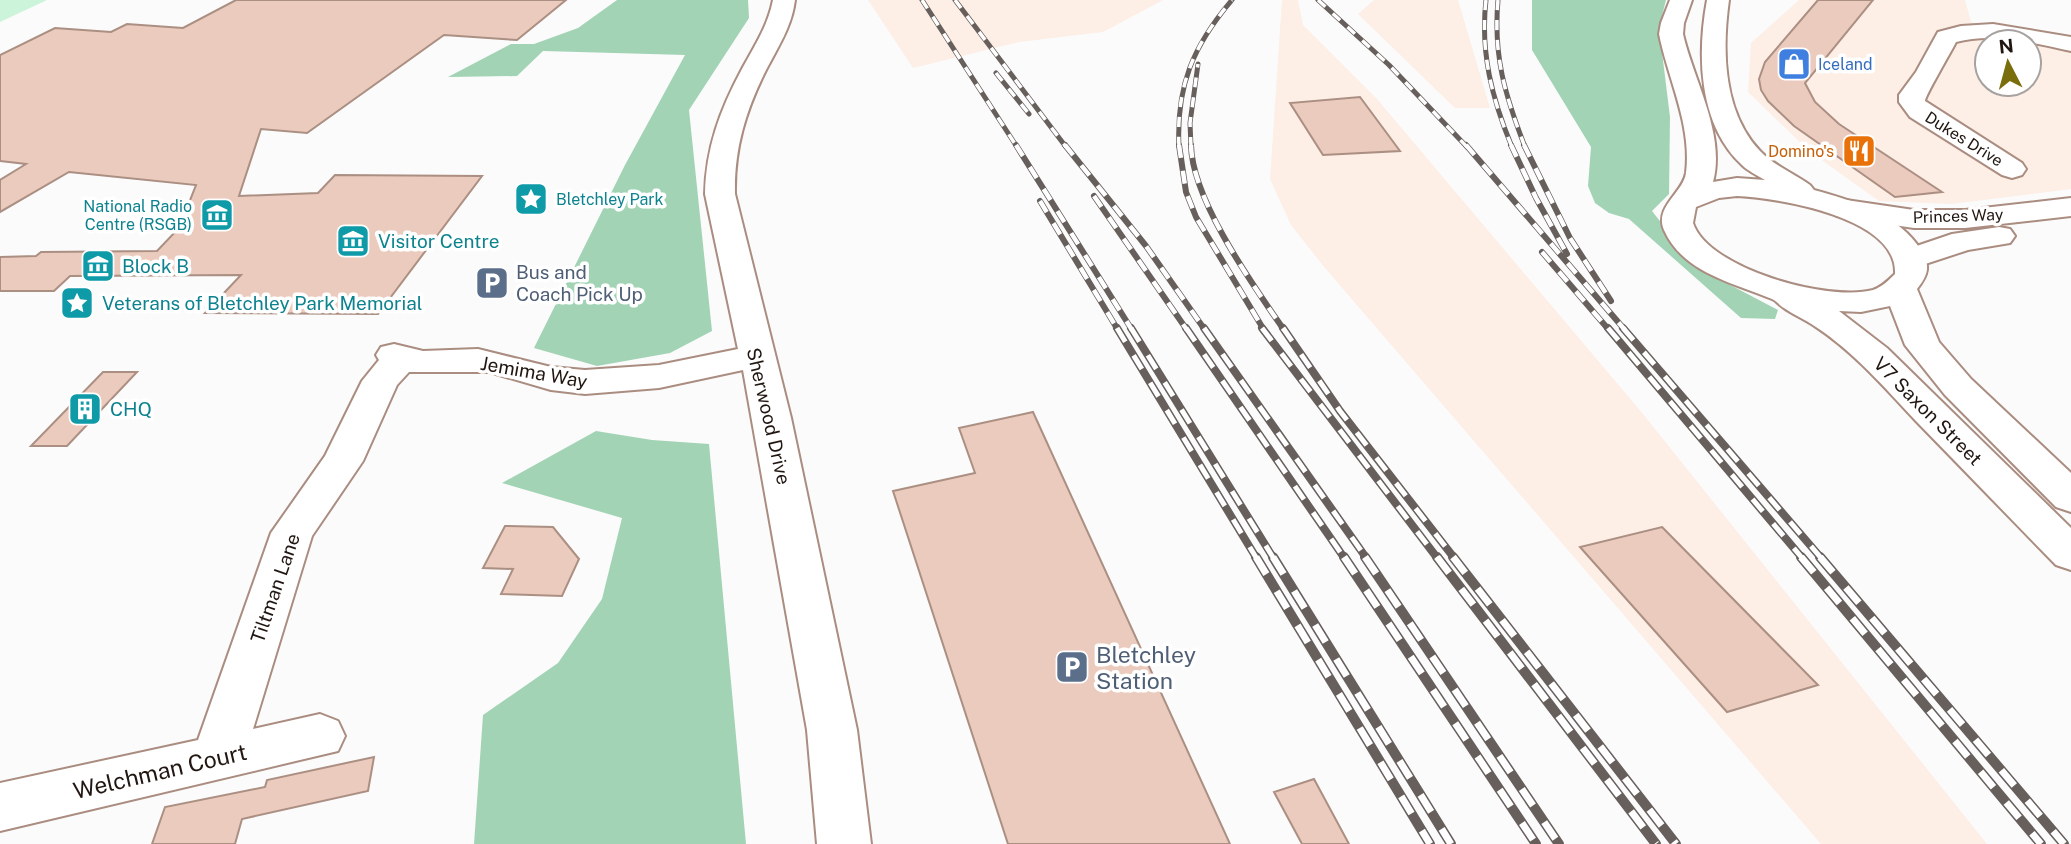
<svg xmlns="http://www.w3.org/2000/svg" width="2071" height="844" viewBox="0 0 2071 844" font-family="'Public Sans',sans-serif">
<rect width="100%" height="100%" fill="#fbfbfb"/>
<path fill="#fdeee6" fill-rule="evenodd" d="M 868,0 L 1163,0 L 1103,32 L 1019,42 L 913,68 Z
M 1282,0 L 1298,0 L 1303,25 L 1377,99 L 1643,414 L 1987,844 L 1821,844 L 1325,268 L 1291,225 L 1270,179 Z
M 1374,0 L 1458,0 L 1490,108 L 1455,108 L 1358,14 Z
M 1799,0 L 1965,0 L 1971,22 L 2071,46 L 2071,189 L 1951,204 L 1879,201 L 1809,151 L 1748,92 L 1751,43 ZM 1987,42 L 2029,42 L 2029,84 L 1987,84 Z"/>
<path fill="#cbf4da" d="M 0,0 L 47,0 L 0,22 Z"/>
<path fill="#a2d3b5" d="M 617,0 L 748,0 L 749,18 L 689,110 L 712,331 L 670,353 L 597,366 L 534,348 L 625,165 L 685,55 L 543,51 L 517,76 L 448,77 L 511,44 L 534,44 L 578,28 Z
M 1532,0 L 1666,0 L 1659,28 L 1670,117 L 1669,194 L 1652,211 L 1696,267 L 1778,310 L 1775,319 L 1741,318 L 1629,219 L 1609,213 L 1595,203 L 1588,186 L 1591,147 L 1532,50 Z
M 596,431 L 652,440 L 709,444 L 746,844 L 474,844 L 483,715 L 558,663 L 602,599 L 622,518 L 502,483 Z"/>
<path fill="#eacbbd" stroke="#ab8f82" stroke-width="2" d="M 236,0 L 566,0 L 517,40 L 444,35 L 307,133 L 261,129 L 239,196 L 318,193 L 335,175 L 482,176 L 378,314 L 205,313 L 241,275 L 70,276 L 54,291 L 0,291 L 0,257 L 36,256 L 41,252 L 157,251 L 179,228 L 196,185 L 69,172 L 0,212 L 0,180 L 26,164 L 0,161 L 0,55 L 55,28 L 111,32 L 127,24 L 183,28 Z
M 1818,0 L 1873,0 L 1805,83 L 1815,102 L 1839,124 L 1942,192 L 1895,197 L 1794,126 L 1768,101 L 1761,90 L 1759,79 L 1765,62 Z
M 1360,97 L 1400,151 L 1323,155 L 1290,103 Z
M 103,372 L 137,372 L 67,446 L 31,446 Z
M 1033,412 L 1230,844 L 1008,844 L 893,491 L 975,473 L 959,428 Z
M 505,526 L 553,527 L 579,559 L 562,596 L 501,594 L 513,569 L 483,568 Z
M 1662,527 L 1818,685 L 1727,712 L 1580,547 Z
M 374,757 L 368,791 L 242,819 L 235,844 L 152,844 L 165,807 L 265,787 L 267,780 Z
M 1314,779 L 1349,844 L 1302,844 L 1274,792 Z"/>
<g fill="none" stroke-linecap="round" stroke-linejoin="round">
<defs>
<path id="minor" d="M 773,0 L 795,0 C 792,26 778,47 766,70 C 746,110 734,148 735,194 L 791,418 L 857,730 L 871,844 L 817,844 L 807,730 L 743,370 L 659,388 L 585,394 L 551,390 L 489,372 L 409,372 L 397,385 L 363,461 L 312,536 L 253,729 L 320,714 L 338,721 L 345,736 L 338,751 L 0,831 L 0,783 L 198,740 L 271,533 L 325,456 L 362,381 L 379,360 L 376,355 L 381,347 L 394,344 L 423,351 L 478,349 L 551,367 L 585,370 L 659,365 L 738,349 L 705,194 C 706,148 720,110 742,69 C 754,47 768,26 773,0 Z
M 1993,24 L 2071,37 L 2071,51 C 2034,43 1994,32 1956,42 C 1951,52 1925,96 1925,101 L 2022,163 L 2026,169 L 2022,175 L 2012,178 L 2002,175 L 1910,117 L 1899,102 L 1899,95 L 1916,72 L 1938,32 L 1961,26 Z
M 2071,198 L 2071,216 L 1965,228 L 1914,228 L 1846,218 L 1835,215 L 1831,209 L 1835,203 L 1846,200 L 1914,210 L 1965,210 Z
M 1999,227 L 2010,229 L 2015,236 L 2010,243 L 1968,250 L 1910,269 L 1899,266 L 1894,259 L 1899,252 L 1952,234 Z"/>
<path id="major" d="M 1670,0 L 1692,0 L 1684,23 L 1683,34 C 1693,79 1726,134 1713,182 L 1737,178 L 1765,180 C 1757,175 1748,171 1742,165 C 1698,124 1697,54 1707,0 L 1729,0 C 1722,50 1723,112 1760,151 C 1773,165 1795,174 1810,185 L 1814,190 C 1854,201 1898,214 1921,250 C 1931,266 1928,275 1917,289 L 1939,342 L 1971,379 L 2071,473 L 2071,512 L 2056,507 L 1945,395 L 1905,345 L 1890,306 L 1861,312 L 1839,311 L 1887,348 L 2071,528 L 2071,570 L 2056,565 C 2009,517 1963,469 1916,421 C 1885,388 1854,352 1816,327 C 1806,320 1794,315 1784,308 C 1779,305 1777,301 1772,299 C 1734,283 1683,273 1664,230 C 1654,207 1683,193 1686,173 C 1692,125 1668,79 1659,34 L 1661,23 ZM 1737,196 C 1778,198 1898,217 1895,274 C 1889,280 1882,287 1873,290 C 1829,302 1708,269 1693,223 L 1696,207 L 1719,198 Z"/>
</defs>
<use href="#minor" stroke="#aa8d80" stroke-width="4"/>
<use href="#major" stroke="#aa8d80" stroke-width="4"/>
<use href="#minor" fill="#fff" fill-rule="evenodd"/>
<use href="#major" fill="#fff" fill-rule="evenodd"/>
<defs>
<path id="rail-far3" d="M 922,0 L 1017,147
M 955,0 L 1066,147
M 1318,0 L 1389,65 L 1467,147
M 1486,0 C 1480,52 1492,99 1512,147
M 1498,0 C 1493,56 1505,95 1525,147
M 996,73 L 1029,114
M 1179,147 C 1176,86 1193,46 1232,0
M 1191,147 L 1190,123 L 1198,64"/>
<path id="rail-far2" d="M 1016,145 L 1132,330
M 1065,145 L 1146,246 L 1205,330
M 1179,145 L 1186,192 L 1196,217 L 1264,330
M 1191,145 C 1192,200 1253,285 1284,330
M 1466,145 L 1625,330
M 1511,145 L 1536,198 L 1567,254
M 1524,145 L 1570,238 L 1611,301
M 1094,196 L 1187,330
M 1040,201 L 1118,330
M 1542,252 L 1609,330"/>
<path id="rail-far1" d="M 1117,328 L 1257,559
M 1131,328 L 1274,559
M 1186,328 L 1345,559
M 1204,328 L 1367,559
M 1262,328 L 1438,559
M 1283,328 L 1340,411 L 1455,559
M 1608,328 L 1803,559
M 1623,328 L 1822,559"/>
<path id="rail" d="M 1256,557 L 1430,844
M 1273,557 L 1451,844
M 1344,557 L 1536,844
M 1365,557 L 1559,844
M 1437,557 L 1656,844
M 1453,557 L 1676,844
M 1801,557 L 2041,844
M 1820,557 L 2064,844"/>
</defs>
<use href="#rail-far3" stroke="#675f5c" stroke-width="5"/>
<use href="#rail-far2" stroke="#675f5c" stroke-width="6"/>
<use href="#rail-far1" stroke="#675f5c" stroke-width="8"/>
<use href="#rail" stroke="#675f5c" stroke-width="10"/>
<use href="#rail-far3" stroke="#fff" stroke-width="3.5" stroke-dasharray="10" stroke-linecap="butt"/>
<use href="#rail-far2" stroke="#fff" stroke-width="4.5" stroke-dasharray="13" stroke-linecap="butt"/>
<use href="#rail-far1" stroke="#fff" stroke-width="5" stroke-dasharray="16" stroke-linecap="butt"/>
<use href="#rail" stroke="#fff" stroke-width="7" stroke-dasharray="20" stroke-linecap="butt"/>
</g>
<defs>
<symbol id="shop-square" viewBox="-11 -11 22 22"><rect x="-9" y="-9" width="18" height="18" rx="4" fill="#3f7fe0" stroke="#fff"/><path d="M-5-2.5h2.3a2.7 3.5 0 0 1 5.4 0H5L5.5 6h-11ZM-1.5-2.5h3a1.5 2.3 0 0 0-3 0Z" fill="#fff"/></symbol>
<symbol id="restaurant-square" viewBox="-11 -11 22 22"><rect x="-9" y="-9" width="18" height="18" rx="4" fill="#e8710a" stroke="#fff"/><path d="M-5-6h1v4h1v-4h1v4h1v-4h1v5L-1.5 .5V6h-2V.5L-5-1ZM5-6V6H3V1.5H1.5Q1.5-4 5-6Z" fill="#fff"/></symbol>
<symbol id="sight-square" viewBox="-11 -11 22 22"><rect x="-9" y="-9" width="18" height="18" rx="4" fill="#0f9aa8" stroke="#fff"/><path d="M0-6L1.8-2.2L6-1.7L2.9 1.2L3.7 5.4L0 3.3L-3.7 5.4L-2.9 1.2L-6-1.7L-1.8-2.2Z" fill="#fff"/></symbol>
<symbol id="museum-square" viewBox="-11 -11 22 22"><rect x="-9" y="-9" width="18" height="18" rx="4" fill="#0f9aa8" stroke="#fff"/><path d="M0-6L6-3V-2H-6V-3ZM-5-1h2V3h-2ZM-1-1h2V3h-2ZM3-1h2V3H3ZM-6 4H6V6H-6Z" fill="#fff"/></symbol>
<symbol id="parking-square" viewBox="-11 -11 22 22"><rect x="-9" y="-9" width="18" height="18" rx="4" fill="#5c6f8a" stroke="#fff"/><path d="M-3.5-5.5H1a3.5 3.5 0 0 1 0 7H-1V5.5H-3.5ZM-1-3.4V-.6H.8a1.4 1.4 0 0 0 0-2.8Z" fill="#fff"/></symbol>
<symbol id="building-square" viewBox="-11 -11 22 22"><rect x="-9" y="-9" width="18" height="18" rx="4" fill="#0f9aa8" stroke="#fff"/><path d="M-4-6H4V6H1V3H-1V6H-4ZM-2.5-4.3h1.7v1.8h-1.7ZM.8-4.3h1.7v1.8H.8ZM-2.5-1h1.7V.8h-1.7ZM.8-1h1.7V.8H.8Z" fill="#fff"/></symbol>
</defs>
<g fill-rule="evenodd">
<use href="#shop-square" x="1775" y="45" width="38" height="38"/>
<use href="#restaurant-square" x="1840" y="132" width="38" height="38"/>
<use href="#sight-square" x="512" y="180" width="38" height="38"/>
<use href="#museum-square" x="198" y="196" width="38" height="38"/>
<use href="#museum-square" x="334" y="222" width="38" height="38"/>
<use href="#museum-square" x="79" y="247" width="38" height="38"/>
<use href="#parking-square" x="473" y="264" width="38" height="38"/>
<use href="#sight-square" x="58" y="284" width="38" height="38"/>
<use href="#building-square" x="66" y="390" width="38" height="38"/>
<use href="#parking-square" x="1053" y="648" width="38" height="38"/>
</g>
<g text-anchor="middle" dominant-baseline="central" stroke-width="7" stroke-linejoin="round" paint-order="stroke">
<g font-size="16" fill="#366cbe" stroke="#fff" text-anchor="start">
<text x="1818" y="64">Iceland</text>
</g>
<g font-size="16" fill="#211611" stroke="#fff">
<text transform="translate(1964 139) rotate(32)">Dukes Drive</text>
<text transform="translate(1958 216) rotate(-2)">Princes Way</text>
</g>
<g font-size="16" fill="#c56008" stroke="#fff" text-anchor="end">
<text x="1834" y="151">Domino's</text>
</g>
<g font-size="16" fill="#0d838f" stroke="#fff" text-anchor="start">
<text x="556" y="199">Bletchley Park</text>
<text x="192" y="206" text-anchor="end">National Radio<tspan x="192" dy="18">Centre (RSGB)</tspan></text>
</g>
<g font-size="19" fill="#0d838f" stroke="#fff" text-anchor="start">
<text x="378" y="241">Visitor Centre</text>
<text x="122" y="266">Block B</text>
<text x="102" y="303">Veterans of Bletchley Park Memorial</text>
<text x="110" y="409">CHQ</text>
</g>
<g font-size="19" fill="#4e5e75" stroke="#fff" text-anchor="start">
<text x="516" y="272">Bus and<tspan x="516" dy="22">Coach Pick Up</tspan></text>
</g>
<g font-size="19" fill="#211611" stroke="#fff">
<text transform="translate(534 372) rotate(10)">Jemima Way</text>
<text transform="translate(1928 411) rotate(45)">V7 Saxon Street</text>
<text transform="translate(769 416) rotate(77)">Sherwood Drive</text>
<text transform="translate(275 588) rotate(-71)">Tiltman Lane</text>
</g>
<g font-size="23" fill="#4e5e75" stroke="#fff" text-anchor="start">
<text x="1096" y="654">Bletchley<tspan x="1096" dy="26">Station</tspan></text>
</g>
<g font-size="23" fill="#211611" stroke="#fff">
<text transform="translate(160 771) rotate(-13)">Welchman Court</text>
</g>
</g>
<g transform="translate(2008 63) rotate(354)"><circle r="33" fill="#ffffff" stroke="#a6a2a0" stroke-width="2"/>
<path d="M0-5L12 26L0 18L-12 26Z" fill="#796e0b"/>
<text y="-10" font-size="19" font-weight="bold" text-anchor="middle" fill="#211611">N</text>
</g>
</svg>
